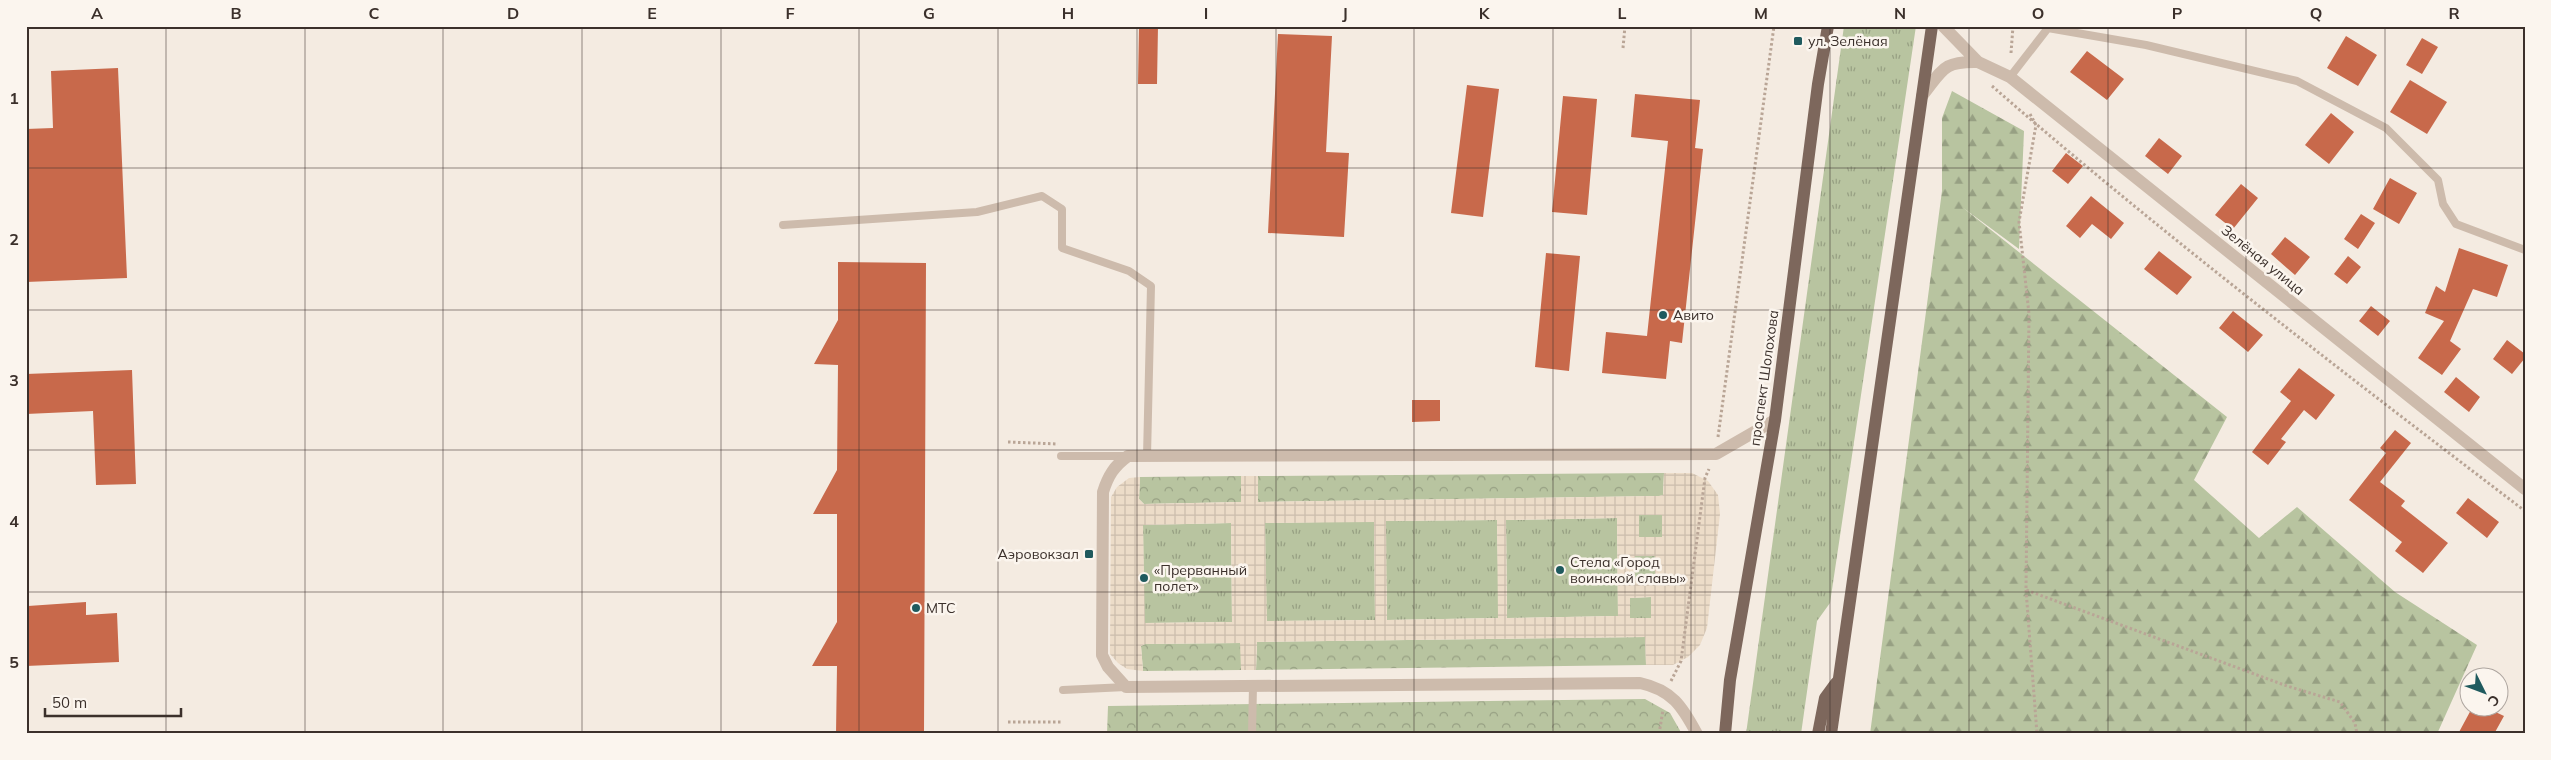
<svg xmlns="http://www.w3.org/2000/svg" width="2551" height="760" viewBox="0 0 2551 760" font-family="Mulish,sans-serif">
<defs>
<pattern id="grass-tufts" width="24" height="20" patternUnits="userSpaceOnUse" patternTransform="scale(1.25)"><rect width="24" height="20" fill="#b8c4a0"/><path d="M3 7l-1-3M5 7V3M7 7l1-3M15 17l-1-3M17 17v-4M19 17l1-3" fill="none" stroke="#97a083"/></pattern>
<pattern id="forest-firs" width="22" height="20" patternUnits="userSpaceOnUse" patternTransform="scale(1.25)"><rect width="22" height="20" fill="#b8c4a0"/><path d="M5 1l3.5 6h-7zM16 11l3.5 6h-7z" fill="#97a083"/></pattern>
<pattern id="park-crowns" width="20" height="18" patternUnits="userSpaceOnUse" patternTransform="scale(1.25)"><rect width="20" height="18" fill="#b8c4a0"/><path d="M2 6a3 3 0 1 1 6 0M12 15a3 3 0 1 1 6 0" fill="none" stroke="#97a083"/></pattern>
<pattern id="plaza-grid" width="8" height="8" patternUnits="userSpaceOnUse" patternTransform="scale(1.25)"><rect width="8" height="8" fill="#ecdcc8"/><path d="M0 4h8M4 0v8" fill="none" stroke="#cbbdac"/></pattern>
</defs>
<rect width="100%" height="100%" fill="#f4ebe1"/>
<path fill="url(#grass-tufts)" d="M 1844,26 L 1916,26 L 1830,603 L 1817,621 L 1801,734 L 1746,734 Z
M 1639,515 L 1662,515 L 1662,537 L 1639,538 Z
M 1617,518 L 1618,616 L 1507,618 L 1506,520 Z
M 1497,520 L 1499,618 L 1387,620 L 1385,521 Z
M 1374,521 L 1375,620 L 1266,621 L 1265,523 Z
M 1231,523 L 1232,622 L 1144,623 L 1143,525 Z
M 1635,556 L 1655,556 L 1655,577 L 1635,577 Z
M 1651,597 L 1651,618 L 1630,618 L 1630,598 Z"/>
<path fill="url(#forest-firs)" d="M 1952,91 L 2024,131 L 2019,249 L 1962,207 L 2227,417 L 2194,480 L 2259,538 L 2297,507 L 2395,592 L 2477,645 L 2437,734 L 1870,734 L 1942,191 L 1942,118 Z"/>
<path fill="url(#park-crowns)" d="M 1664,473 L 1663,495 L 1659,496 L 1257,502 L 1258,476 Z
M 1241,476 L 1241,502 L 1144,504 L 1139,499 L 1140,477 Z
M 1645,637 L 1646,665 L 1256,670 L 1257,642 Z
M 1241,643 L 1241,670 L 1143,671 L 1141,646 L 1145,644 Z
M 1645,699 L 1670,713 L 1682,734 L 1107,734 L 1108,706 Z"/>
<path fill="url(#plaza-grid)" fill-rule="evenodd" d="M 1664,473 L 1692,473 L 1708,481 L 1718,495 L 1720,514 L 1707,628 L 1700,645 L 1688,657 L 1673,665 L 1646,665 L 1645,637 L 1257,642 L 1256,670 L 1241,670 L 1240,643 L 1145,644 L 1141,646 L 1143,671 L 1127,669 L 1118,663 L 1110,654 L 1111,497 L 1117,487 L 1129,478 L 1140,477 L 1139,499 L 1144,504 L 1241,502 L 1241,476 L 1258,476 L 1258,502 L 1659,496 L 1663,495 ZM 1639,515 L 1662,515 L 1662,537 L 1639,537 ZM 1617,518 L 1618,616 L 1507,618 L 1506,520 ZM 1497,520 L 1498,618 L 1387,620 L 1386,521 ZM 1374,522 L 1375,620 L 1267,621 L 1265,523 ZM 1231,523 L 1232,622 L 1145,623 L 1143,525 ZM 1635,556 L 1655,556 L 1655,576 L 1635,577 ZM 1651,597 L 1651,618 L 1630,618 L 1630,598 Z"/>
<path fill="#c8694b" d="M 1139,26 L 1158,26 L 1157,84 L 1138,84 Z
M 1278,34 L 1332,36 L 1326,152 L 1349,153 L 1344,237 L 1268,233 Z
M 2346,36 L 2377,55 L 2358,86 L 2327,68 Z
M 2422,38 L 2438,47 L 2422,74 L 2406,65 Z
M 2087,51 L 2124,79 L 2107,100 L 2070,72 Z
M 118,68 L 127,278 L 26,282 L 26,129 L 53,128 L 51,71 Z
M 2410,80 L 2447,102 L 2427,134 L 2390,112 Z
M 1467,85 L 1499,89 L 1483,217 L 1451,213 Z
M 1635,94 L 1700,100 L 1695,148 L 1703,149 L 1682,343 L 1670,341 L 1666,379 L 1602,373 L 1606,332 L 1647,336 L 1668,141 L 1631,137 Z
M 1563,96 L 1597,99 L 1587,215 L 1552,212 Z
M 2331,113 L 2354,132 L 2329,164 L 2305,145 Z
M 2159,138 L 2182,156 L 2168,174 L 2145,156 Z
M 2066,153 L 2083,166 L 2068,184 L 2052,171 Z
M 2390,178 L 2417,193 L 2399,224 L 2373,209 Z
M 2241,184 L 2258,198 L 2233,229 L 2215,215 Z
M 2091,196 L 2124,223 L 2111,239 L 2092,224 L 2080,238 L 2066,226 Z
M 2361,214 L 2375,223 L 2358,249 L 2344,239 Z
M 2285,237 L 2310,257 L 2295,275 L 2271,254 Z
M 2459,248 L 2508,265 L 2497,297 L 2473,289 L 2450,341 L 2461,349 L 2442,375 L 2418,358 L 2444,321 L 2425,313 L 2436,286 L 2445,292 Z
M 2159,251 L 2192,277 L 2177,295 L 2144,269 Z
M 1546,253 L 1580,256 L 1569,371 L 1535,367 Z
M 2348,256 L 2361,267 L 2347,284 L 2334,274 Z
M 838,262 L 926,263 L 924,734 L 836,734 L 837,666 L 812,666 L 837,622 L 837,514 L 813,514 L 837,470 L 838,365 L 814,364 L 838,320 Z
M 2371,306 L 2390,321 L 2378,336 L 2359,321 Z
M 2233,311 L 2263,335 L 2248,352 L 2219,328 Z
M 2507,340 L 2525,354 L 2525,358 L 2512,374 L 2493,359 Z
M 2299,368 L 2335,395 L 2316,420 L 2304,410 L 2281,439 L 2286,442 L 2268,465 L 2252,452 L 2291,401 L 2280,392 Z
M 132,370 L 136,484 L 96,485 L 93,411 L 26,414 L 26,374 Z
M 2456,377 L 2480,397 L 2469,412 L 2444,392 Z
M 1412,400 L 1440,400 L 1440,421 L 1412,422 Z
M 2395,430 L 2411,443 L 2380,482 L 2405,501 L 2401,506 L 2448,543 L 2423,573 L 2395,551 L 2402,542 L 2349,500 L 2386,453 L 2380,448 Z
M 2468,498 L 2499,522 L 2487,538 L 2456,513 Z
M 86,602 L 86,615 L 117,613 L 119,662 L 26,666 L 28,606 Z
M 2472,708 L 2487,708 L 2504,716 L 2494,734 L 2458,734 Z"/>
<g fill="none" stroke-linecap="round" stroke-linejoin="round">
<path stroke="#b9a596" stroke-width="3" stroke-dasharray="2.5 2.5" stroke-linecap="butt" d="M 1623,48 L 1625,26
M 2011,53 L 2013,26
M 1992,86 C 2163,235 2344,373 2525,511
M 2030,114 L 2036,125 L 2019,222 L 2029,314 L 2026,590 L 2287,686 L 2340,702 L 2355,723 L 2357,734
M 1718,437 L 1774,26
M 1008,442 L 1058,444
M 2026,590 L 2037,734
M 1671,681 L 1681,661 L 1705,478 L 1709,469
M 1008,722 L 1063,722
M 1659,734 L 1663,710"/>
<path stroke="#cdbbac" stroke-width="8" d="M 2010,77 L 2048,28 L 2146,45 L 2297,81 L 2386,128 L 2438,180 L 2443,204 L 2456,224 L 2525,250
M 783,225 L 977,212 L 1042,196 L 1062,209 L 1062,248 L 1129,271 L 1151,286 L 1147,456
M 1061,456 L 1126,456
M 1063,690 L 1126,687
M 1252,734 L 1253,686"/>
<path stroke="#cdbbac" stroke-width="12" d="M 1697,734 C 1682,706 1672,690 1640,683 L 1126,687 L 1108,667 L 1102,655 L 1103,492 C 1108,476 1114,466 1128,456 L 1716,454 L 1775,420"/>
<path stroke="#cdbbac" stroke-width="12" d="M 1943,26 L 1978,62 L 2010,77 L 2525,489
M 1922,96 C 1943,70 1942,61 1978,62"/>
<path stroke="#7d675c" stroke-width="12" d="M 1725,734 L 1730,680 L 1775,420 L 1818,84 L 1828,26
M 1818,734 L 1825,698 L 1836,683
M 1831,734 L 1932,26"/>
</g>
<path fill="none" stroke="#3b302b" stroke-width="1" stroke-opacity="0.55" d="M 166,26 L 166,734M 305,26 L 305,734M 443,26 L 443,734M 582,26 L 582,734M 721,26 L 721,734M 859,26 L 859,734M 998,26 L 998,734M 1137,26 L 1137,734M 1276,26 L 1276,734M 1414,26 L 1414,734M 1553,26 L 1553,734M 1691,26 L 1691,734M 1830,26 L 1830,734M 1969,26 L 1969,734M 2108,26 L 2108,734M 2246,26 L 2246,734M 2385,26 L 2385,734M 26,168 L 2525,168M 26,310 L 2525,310M 26,450 L 2525,450M 26,592 L 2525,592"/>
<g fill="#1f5a5e" stroke="#fbf5ee" stroke-width="2">
<rect x="1793" y="36" width="10" height="10" rx="2.5"/>
<circle cx="1663" cy="315" r="5"/>
<rect x="1084" y="549" width="10" height="10" rx="2.5"/>
<circle cx="1560" cy="570" r="5"/>
<circle cx="1144" cy="578" r="5"/>
<circle cx="916" cy="608" r="5"/>
</g>
<g text-anchor="middle" dominant-baseline="central" stroke-width="5" stroke-linejoin="round" paint-order="stroke">
<g font-size="14" fill="#3b302b" stroke="#fbf5ee" text-anchor="start">
<text x="1808" y="41">ул. Зелёная</text>
<text x="1673" y="315">Авито</text>
<text x="1079" y="554" text-anchor="end">Аэровокзал</text>
<text x="1570" y="562">Стела «Город<tspan x="1570" dy="16">воинской славы»</tspan></text>
<text x="1154" y="570">«Пpepвaнный<tspan x="1154" dy="16">пoлeт»</tspan></text>
<text x="926" y="608">МТС</text>
</g>
<g font-size="14" fill="#3b302b" stroke="#fbf5ee">
<text transform="translate(2263 260) rotate(39)">Зелёная улица</text>
<text transform="translate(1764 378) rotate(-82)">проспект Шолохова</text>
</g>
</g>
<rect width="2551" height="760" fill="none" stroke="#fbf5ee" stroke-width="55"/>
<g transform="translate(2484 692) rotate(132)"><circle r="24" fill="#fbf5ee" stroke="#aea6a0"/>
<path d="M0-4L9 19L0 12L-9 19Z" fill="#1f5a5e"/>
<text y="-8" font-size="14" font-weight="bold" text-anchor="middle" fill="#3b302b">С</text>
</g>
<path d="M45 708v8h136v-8" fill="none" stroke="#3b302b" stroke-width="2.5"/>
<text x="52" y="708" font-size="15" fill="#3b302b" stroke="#fbf5ee" stroke-width="4" paint-order="stroke">50 m</text>
<rect x="28" y="28" width="2496" height="704" fill="none" stroke="#3b302b" stroke-width="2"/>
<g font-size="16" text-anchor="middle" font-weight="bold" fill="#3b302b">
<text x="97" y="19">A</text>
<text x="236" y="19">B</text>
<text x="374" y="19">C</text>
<text x="513" y="19">D</text>
<text x="652" y="19">E</text>
<text x="790" y="19">F</text>
<text x="929" y="19">G</text>
<text x="1068" y="19">H</text>
<text x="1206" y="19">I</text>
<text x="1345" y="19">J</text>
<text x="1484" y="19">K</text>
<text x="1622" y="19">L</text>
<text x="1761" y="19">M</text>
<text x="1900" y="19">N</text>
<text x="2038" y="19">O</text>
<text x="2177" y="19">P</text>
<text x="2316" y="19">Q</text>
<text x="2454" y="19">R</text>
<text x="14" y="104">1</text>
<text x="14" y="245">2</text>
<text x="14" y="386">3</text>
<text x="14" y="527">4</text>
<text x="14" y="668">5</text>
</g>
</svg>
